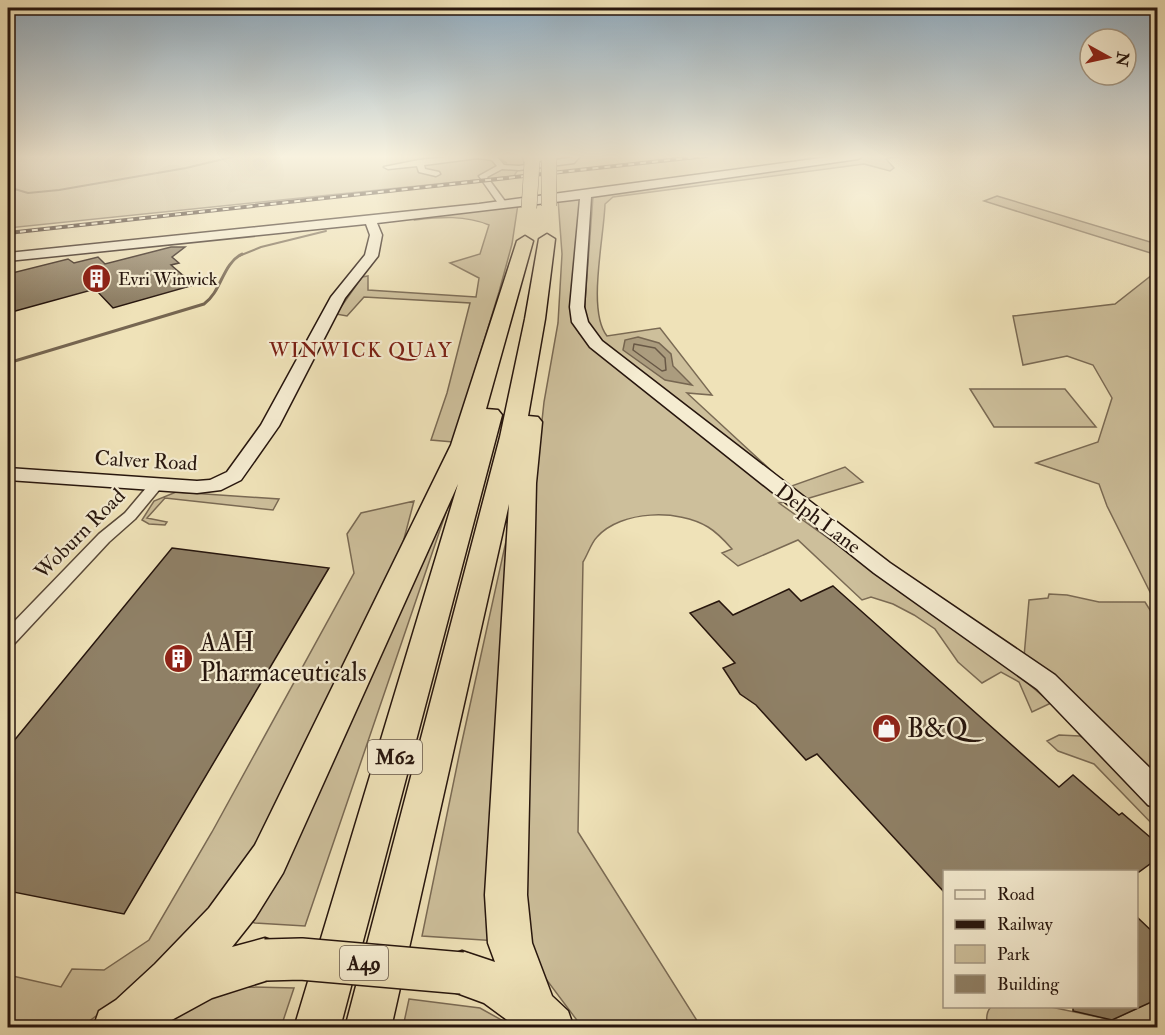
<svg xmlns="http://www.w3.org/2000/svg" width="1165" height="1035" viewBox="0 0 1165 1035" font-family="'IM FELL Double Pica',serif">
<rect width="100%" height="100%" fill="#efe2b8"/>
<filter id="stains"><feTurbulence type="fractalNoise" baseFrequency=".00333" numOctaves="4"/><feColorMatrix values="0 0 0 0 .2 0 0 0 0 .09 0 0 0 0 .02 0 0 0 .5 -.17"/></filter>
<radialGradient id="worn" r=".72"><stop offset=".6" stop-color="#630" stop-opacity="0"/><stop offset="1" stop-color="#630" stop-opacity=".3"/></radialGradient>
<path fill="#cdbf9b" stroke="#7a6a54" stroke-width="1.5" d="M 491,156 L 507,163 L 496,156 L 522,156 L 525,167 L 519,168 L 514,176 L 8,228 L 8,157 L 10,156 Z
M 815,156 L 901,156 L 886,159 L 894,168 L 890,171 L 864,164 L 613,197 L 605,204 C 604,238 587,311 607,336 L 660,328 L 712,395 L 687,393 L 789,487 L 845,467 L 863,482 L 806,499 L 779,503 L 1012,670 L 1051,703 L 1032,712 L 1019,682 L 1001,672 L 982,683 L 958,662 L 935,629 L 914,615 L 893,604 L 871,597 L 862,600 L 798,540 L 738,566 L 722,553 L 732,549 C 725,541 718,533 708,527 C 679,509 621,510 597,537 C 591,543 588,554 583,562 L 578,832 L 701,1027 L 582,1027 L 537,967 L 525,920 L 531,522 L 544,402 L 558,323 L 562,254 L 558,199 L 574,197 L 580,200 L 574,316 L 579,333 L 596,350 L 585,316 L 585,302 L 593,197 L 728,174 L 724,171 L 783,166 Z
M 997,196 L 1157,244 L 1157,255 L 984,201 Z
M 518,204 L 512,244 L 499,292 L 453,442 L 431,440 L 447,393 L 470,303 L 364,297 L 347,316 L 336,314 L 362,277 L 368,276 L 368,290 L 476,297 L 479,278 L 450,263 L 480,254 L 489,225 C 465,215 441,217 415,220 L 418,216 Z
M 1157,271 L 1157,606 L 1107,506 L 1099,484 L 1036,463 L 1098,442 L 1112,398 L 1093,365 L 1067,356 L 1023,365 L 1013,316 L 1115,304 Z
M 970,389 L 1065,389 L 1096,427 L 994,427 Z
M 456,483 L 305,926 L 255,923 L 242,919 Z
M 517,491 L 498,941 L 422,936 L 461,746 Z
M 176,492 L 279,499 L 273,510 L 165,498 L 147,518 L 167,522 L 165,525 L 149,524 L 142,520 L 154,501 Z
M 414,501 L 396,569 L 257,855 L 179,956 L 81,1027 L 8,1028 L 8,975 L 61,987 L 72,969 L 104,970 L 149,940 L 212,832 L 354,573 L 347,534 L 361,513 Z
M 1049,594 L 1067,595 L 1099,602 L 1145,602 L 1155,618 L 1157,618 L 1157,787 L 1024,657 L 1029,600 L 1048,598 Z
M 1059,735 L 1080,736 L 1088,740 L 1157,807 L 1157,829 L 1094,764 L 1058,751 L 1047,741 Z
M 249,987 L 294,988 L 281,1027 L 148,1028 L 215,991 Z
M 409,999 L 480,1008 L 514,1027 L 403,1027 Z
M 1157,999 L 1157,1027 L 988,1028 C 986,1020 986,1012 991,1007 L 1051,1007 L 1112,1020 Z"/>
<path fill="#ab9c7e" stroke="#766651" stroke-width="1.5" d="M 638,337 L 659,343 L 671,354 L 673,366 L 692,385 L 665,380 L 623,350 L 625,340 Z"/>
<g fill="none" stroke-linecap="round" stroke-linejoin="round">
<path stroke="#685846" stroke-width="1.5" d="M 634,344 L 655,348 L 665,358 L 666,370 L 662,371 L 633,350 Z"/>
<path stroke="#766651" stroke-width="2" d="M 8,187 L 28,193 L 59,190 L 186,168 L 236,156
M 239,256 L 261,247 L 326,231"/>
<path stroke="#766651" stroke-width="3" d="M 8,363 L 204,304 C 222,291 222,264 242,254"/>
</g>
<path fill="#8f8066" stroke="#26150d" stroke-width="1.5" d="M 171,247 L 185,247 L 172,257 L 179,263 L 171,265 L 194,285 L 113,308 L 95,289 L 8,313 L 8,274 L 68,259 L 74,263 L 98,257 L 105,264 Z
M 172,548 L 329,568 L 124,914 L 8,891 L 8,748 Z
M 833,586 L 1059,787 L 1073,775 L 1119,815 L 1122,813 L 1158,844 L 1158,858 L 1139,872 L 945,872 L 945,893 L 817,754 L 806,760 L 756,705 L 740,694 L 723,668 L 735,663 L 690,613 L 719,601 L 733,615 L 789,589 L 801,601 Z
M 1137,917 L 1158,937 L 1158,999 L 1112,1020 L 1073,1011 L 1073,1006 L 1137,1006 Z"/>
<g fill="none" stroke-linecap="round" stroke-linejoin="round">
<defs>
<path id="street" d="M 456,156 L 496,156 L 504,165 L 519,166 L 580,156 L 574,163 L 519,170 L 502,169 L 487,177 L 507,204 L 503,206 L 500,206 L 479,176 L 497,166 L 492,160 L 478,158 L 424,165 L 425,169 L 439,172 L 440,174 L 436,176 L 419,172 L 417,166 L 388,169 L 384,167 L 419,160 Z
M 157,480 L 164,484 L 135,519 L 109,542 L 14,644 L 8,645 L 8,628 L 99,534 L 125,513 L 152,481 Z"/>
<path id="secondary" d="M 836,156 L 863,156 L 858,159 L 591,197 L 584,307 L 588,322 L 602,341 L 890,563 L 1055,675 L 1158,776 L 1158,809 L 1148,805 L 1037,689 L 874,573 L 590,347 L 572,322 L 570,307 L 580,199 L 377,223 L 382,235 L 378,256 L 345,298 L 279,426 L 241,480 L 221,490 L 197,493 L 8,480 L 8,468 L 197,481 L 210,480 L 227,472 L 261,425 L 331,297 L 365,255 L 370,235 L 366,224 L 8,261 L 8,253 L 479,204 Z"/>
<path id="highway" d="M 547,234 L 555,239 L 545,319 L 528,416 L 538,417 L 542,422 L 536,483 L 527,895 L 532,943 L 552,996 L 568,1011 L 574,1028 L 518,1028 L 484,1003 L 446,989 L 440,973 L 446,957 L 462,951 L 495,962 L 488,943 L 485,895 L 509,504 L 391,1028 L 345,1028 L 500,437 L 525,319 L 539,239 Z
M 525,236 L 533,241 L 486,409 L 498,410 L 502,415 L 340,1028 L 294,1028 L 458,484 L 283,873 L 255,918 L 232,947 L 265,938 L 281,944 L 287,960 L 281,976 L 212,998 L 157,1028 L 93,1028 L 99,1011 L 116,1000 L 155,964 L 209,908 L 255,845 L 451,445 L 517,241 Z"/>
</defs>
<use href="#street" stroke="#584838" stroke-width="3"/>
<use href="#secondary" stroke="#26150d" stroke-width="3"/>
<use href="#highway" stroke="#26150d" stroke-width="3"/>
<use href="#street" fill="#f5ecd1" fill-rule="evenodd"/>
<use href="#secondary" fill="#f5ecd1" fill-rule="evenodd"/>
<use href="#highway" fill="#efe2b8" fill-rule="evenodd"/>
<defs>
<path id="rail" d="M 8,233 L 706,156"/>
</defs>
<use href="#rail" stroke="#26150d" stroke-width="4"/>
<use href="#rail" stroke="#f5ecd1" stroke-width="2" stroke-dasharray="6" stroke-linecap="butt"/>
<defs>
<path id="highway-bridge-far1" d="M 549,160 L 549,206
M 529,208 L 532,162"/>
<path id="highway-bridge" d="M 265,960 L 301,959 L 462,973"/>
</defs>
<use href="#highway-bridge-far1" stroke="#26150d" stroke-width="16" stroke-linecap="butt"/>
<use href="#highway-bridge" stroke="#26150d" stroke-width="44" stroke-linecap="butt"/>
<use href="#highway-bridge-far1" stroke="#efe2b8" stroke-width="15"/>
<use href="#highway-bridge" stroke="#efe2b8" stroke-width="41"/>
</g>
<linearGradient id="sky" x2="0" y2="1"><stop stop-color="#8faabe"/><stop offset="0.52" stop-color="#f8f2df"/><stop offset="1" stop-color="#f8f2df" stop-opacity="0"/></linearGradient>
<rect width="1165" height="301" fill="url(#sky)"/>
<defs>
<symbol id="building-disc" viewBox="-11 -11 22 22"><circle r="9.5" fill="#8f2418" stroke="#f5ecd1"/><path d="M-4-6H4V6H1V3H-1V6H-4ZM-2.5-4.3h1.7v1.8h-1.7ZM.8-4.3h1.7v1.8H.8ZM-2.5-1h1.7V.8h-1.7ZM.8-1h1.7V.8H.8Z" fill="#fff"/></symbol>
<symbol id="shop-disc" viewBox="-11 -11 22 22"><circle r="9.5" fill="#8f2418" stroke="#f5ecd1"/><path d="M-5-2.5h2.3a2.7 3.5 0 0 1 5.4 0H5L5.5 6h-11ZM-1.5-2.5h3a1.5 2.3 0 0 0-3 0Z" fill="#fff"/></symbol>
</defs>
<g fill-rule="evenodd">
<use href="#building-disc" x="80" y="262" width="33" height="33"/>
<use href="#building-disc" x="162" y="642" width="33" height="33"/>
<use href="#shop-disc" x="870" y="712" width="33" height="33"/>
</g>
<g text-anchor="middle" dominant-baseline="central" stroke-width="4.5" stroke-linejoin="round" paint-order="stroke">
<g font-size="18" fill="#26150d" stroke="#f5ecd1" text-anchor="start">
<text x="118" y="279">Evri Winwick</text>
</g>
<g font-size="20" letter-spacing="1.5" fill="#7a1f14" stroke="#f5ecd1">
<text x="361" y="350">WINWICK QUAY</text>
</g>
<g fill="#f5ecd1" stroke="#645648" stroke-width="1.5">
<rect x="368" y="740" width="54" height="34" rx="4.5"/>
<rect x="340" y="946" width="48" height="34" rx="4.5"/>
</g>
<g font-size="20" font-weight="bold" fill="#26150d">
<text x="395" y="757">M62</text>
<text x="364" y="963">A49</text>
</g>
<g font-size="21" fill="#26150d" stroke="#f5ecd1">
<text transform="translate(146 461) rotate(3)">Calver Road</text>
<text transform="translate(818 519) rotate(37)">Delph Lane</text>
<text transform="translate(80 534) rotate(-45)">Woburn Road</text>
</g>
<g font-size="26" fill="#26150d" stroke="#f5ecd1" text-anchor="start">
<text x="200" y="643">AAH<tspan x="200" dy="30">Pharmaceuticals</tspan></text>
<text x="907" y="729">B&amp;Q</text>
</g>
</g>
<rect width="1165" height="1035" fill="none" stroke="#efe2b8" stroke-width="30"/>
<rect x="9" y="9" width="1147" height="1017" fill="none" stroke="#26150d" stroke-width="3"/>
<rect x="15" y="15" width="1135" height="1005" fill="none" stroke="#26150d" stroke-width="1.5"/>
<rect x="943" y="870" width="195" height="138" fill="#f5ecd1" stroke="#a29683" stroke-width="1.5"/>
<rect x="955" y="890" width="30" height="9" fill="#f5ecd1" stroke="#a29683" stroke-width="1.5"/>
<text x="997" y="900" font-size="18" fill="#26150d">Road</text>
<rect x="955" y="920" width="30" height="9" fill="#26150d" stroke="#a29683" stroke-width="1.5"/>
<text x="997" y="930" font-size="18" fill="#26150d">Railway</text>
<rect x="955" y="945" width="30" height="18" fill="#cdbf9b" stroke="#a29683" stroke-width="1.5"/>
<text x="997" y="960" font-size="18" fill="#26150d">Park</text>
<rect x="955" y="975" width="30" height="18" fill="#8f8066" stroke="#a29683" stroke-width="1.5"/>
<text x="997" y="990" font-size="18" fill="#26150d">Building</text>
<g transform="translate(1108 57) rotate(98)"><circle r="28" fill="#f5ecd1" stroke="#a29683" stroke-width="1.5"/>
<path d="M0-4.5L10 22L0 15L-10 22Z" fill="#8f2418"/>
<text y="-9" font-size="16" font-weight="bold" text-anchor="middle" fill="#26150d">N</text>
</g>
<rect width="100%" height="100%" filter="url(#stains)"/>
<rect width="100%" height="100%" fill="url(#worn)"/>
</svg>
